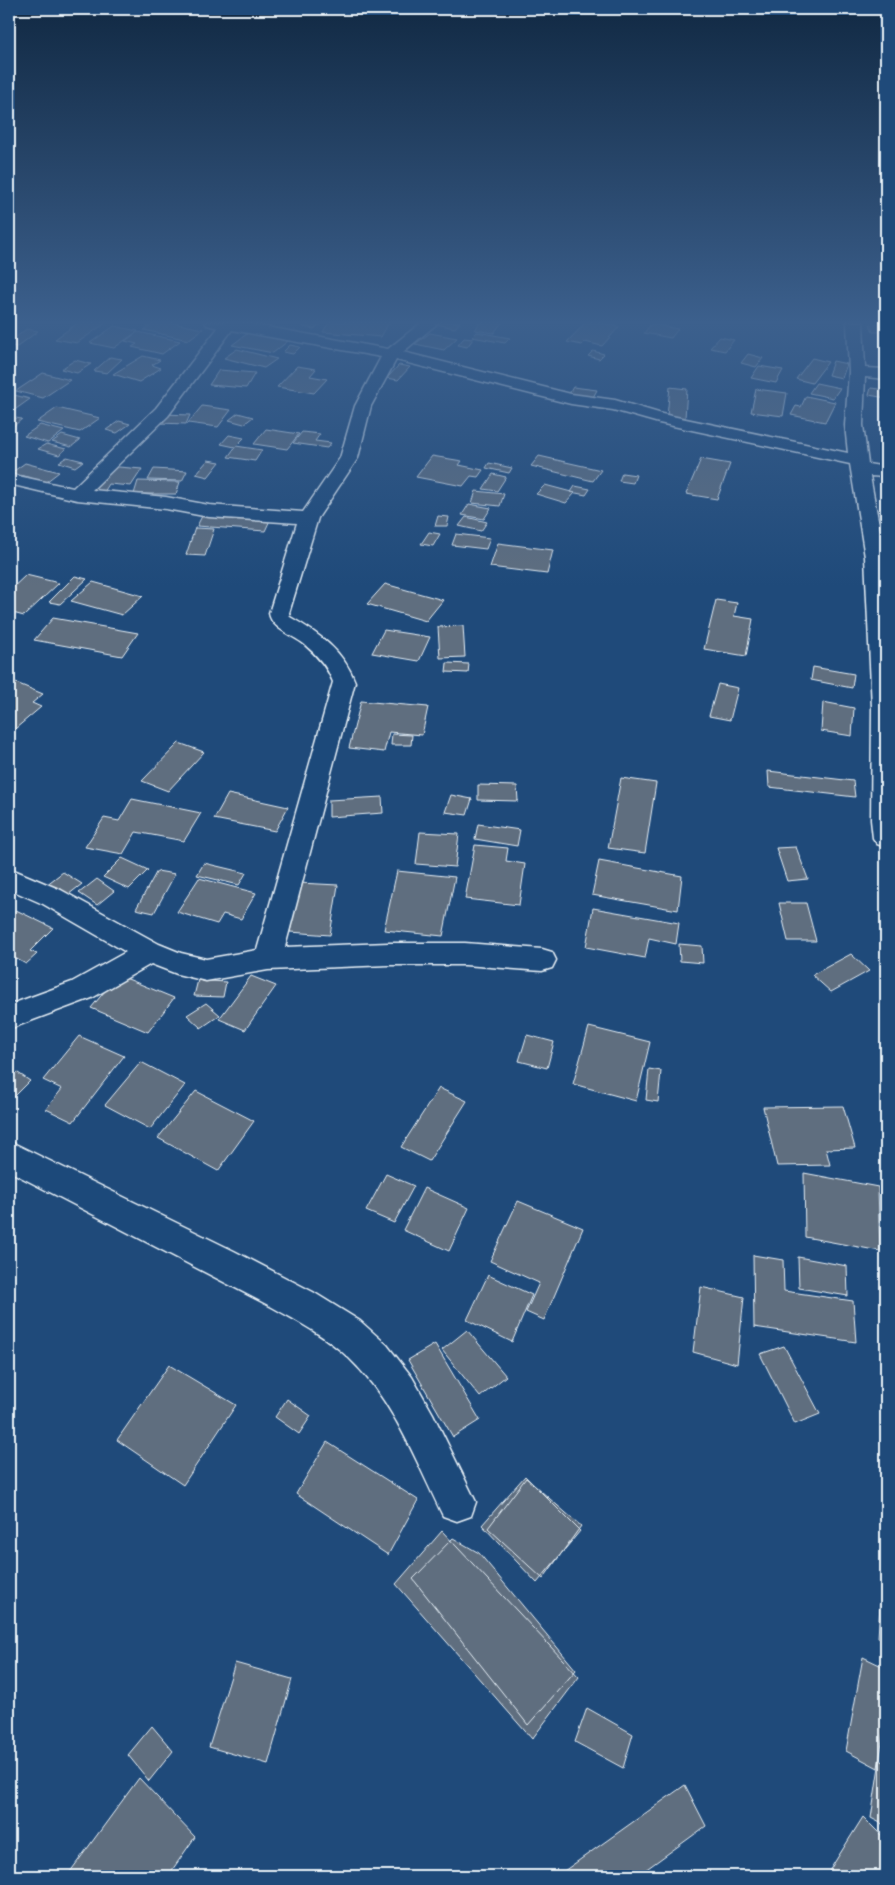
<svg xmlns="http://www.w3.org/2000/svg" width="895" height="1885" viewBox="0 0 895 1885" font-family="'Playpen Sans',sans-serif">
<rect width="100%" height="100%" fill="#1f4a7a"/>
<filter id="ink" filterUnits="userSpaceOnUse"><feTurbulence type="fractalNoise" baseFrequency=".02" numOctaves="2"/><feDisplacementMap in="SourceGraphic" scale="10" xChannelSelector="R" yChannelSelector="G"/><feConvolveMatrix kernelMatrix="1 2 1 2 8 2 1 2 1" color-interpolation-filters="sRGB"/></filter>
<g filter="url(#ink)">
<path fill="#5f6e7f" stroke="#e8f1f8" d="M 79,322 L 107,322 L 77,343 L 55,339 Z
M 155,322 L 169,322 L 203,329 L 188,340 L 144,330 Z
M 309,322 L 323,322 L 314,329 L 303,327 Z
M 329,322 L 389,322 L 381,337 L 323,332 Z
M 437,322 L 460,322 L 455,328 L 436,324 Z
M 480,322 L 502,322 L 494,333 L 475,330 Z
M 586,322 L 597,322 L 619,327 L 602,346 L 585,342 L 582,345 L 567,342 Z
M 651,324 L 678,329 L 671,338 L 644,333 Z
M 870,324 L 886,325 L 886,332 L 873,332 Z
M 114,326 L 138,331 L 114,348 L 90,343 Z
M 26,329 L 38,331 L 17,347 L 9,346 L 9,343 Z
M 138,332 L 180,341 L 162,354 L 132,347 L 137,344 L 125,341 Z
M 477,332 L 510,338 L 505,343 L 472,337 Z
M 248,333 L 288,341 L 273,353 L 232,345 Z
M 430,333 L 457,338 L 444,350 L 415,344 Z
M 720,337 L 734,340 L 725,351 L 710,348 Z
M 464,338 L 473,339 L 467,347 L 458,345 Z
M 290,345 L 300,347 L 293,354 L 283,352 Z
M 237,349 L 277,359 L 264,368 L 224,358 Z
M 593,351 L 604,354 L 599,359 L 588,356 Z
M 748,354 L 763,358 L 756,367 L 741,363 Z
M 143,356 L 160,360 L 152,365 L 161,368 L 139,382 L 113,374 Z
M 110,357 L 122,359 L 107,373 L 94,371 Z
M 812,358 L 828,362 L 812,383 L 796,379 Z
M 75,360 L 91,364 L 77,373 L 61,369 Z
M 833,361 L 847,364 L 842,378 L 828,375 Z
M 399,365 L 410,367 L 398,380 L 387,378 Z
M 297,366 L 316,369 L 310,376 L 327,379 L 314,393 L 277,387 Z
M 759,366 L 783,370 L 776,383 L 751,378 Z
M 219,370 L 255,373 L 246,388 L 209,385 Z
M 43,373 L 70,380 L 43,398 L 16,391 Z
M 816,383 L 840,388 L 833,398 L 809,393 Z
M 573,387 L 597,390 L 591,401 L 567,397 Z
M 670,387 L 687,389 L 685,418 L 667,416 Z
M 871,388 L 886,390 L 886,398 L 869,395 Z
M 756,389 L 787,393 L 783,416 L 751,412 Z
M 14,395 L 30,399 L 9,414 L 9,398 Z
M 806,396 L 835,402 L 825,422 L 791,415 L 796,406 L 801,407 Z
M 202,406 L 231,410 L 218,427 L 188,423 Z
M 57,408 L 100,418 L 80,432 L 37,422 Z
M 238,413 L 253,417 L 244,424 L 229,420 Z
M 163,414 L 190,415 L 186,424 L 159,423 Z
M 9,417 L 22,419 L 9,430 Z
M 119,421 L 130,424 L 117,433 L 106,430 Z
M 40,425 L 64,431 L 48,443 L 24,436 Z
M 266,429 L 299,434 L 287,449 L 254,444 Z
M 302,432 L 320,434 L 315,441 L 331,443 L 327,448 L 293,443 Z
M 62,435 L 80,440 L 71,447 L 52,442 Z
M 229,435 L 244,438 L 235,447 L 221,444 Z
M 46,444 L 66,449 L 59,455 L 38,449 Z
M 236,446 L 262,450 L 255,461 L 228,457 Z
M 432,456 L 462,461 L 459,465 L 483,470 L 478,477 L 471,476 L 463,486 L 416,477 Z
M 539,456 L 601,470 L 593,481 L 531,466 Z
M 67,457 L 83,461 L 75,467 L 59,462 Z
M 701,459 L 730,464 L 717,499 L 686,494 Z
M 208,460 L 220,462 L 208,477 L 196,474 Z
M 25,463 L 59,472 L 46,482 L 11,473 Z
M 489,463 L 512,468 L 509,473 L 486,468 Z
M 107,466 L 142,469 L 131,486 L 109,484 L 104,492 L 90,490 Z
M 154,469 L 187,471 L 182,481 L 148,480 Z
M 622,473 L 636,475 L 633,483 L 619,481 Z
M 493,474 L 506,477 L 497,491 L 483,489 Z
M 138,481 L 180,482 L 176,494 L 134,494 Z
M 545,485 L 575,493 L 566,503 L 536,494 Z
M 575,486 L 590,489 L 586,495 L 571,492 Z
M 476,491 L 504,494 L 500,506 L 472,503 Z
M 469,504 L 491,508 L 484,519 L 462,515 Z
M 203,514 L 271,518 L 265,531 L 197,526 Z
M 438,516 L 449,517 L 447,526 L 435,526 Z
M 466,517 L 487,522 L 481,531 L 459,526 Z
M 195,528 L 214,529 L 205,556 L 186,555 Z
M 429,532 L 440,534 L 433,546 L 421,544 Z
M 456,534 L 490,538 L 486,549 L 452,545 Z
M 498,543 L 553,550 L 547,574 L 490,567 Z
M 26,575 L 59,583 L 24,616 L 9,612 L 9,591 Z
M 75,576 L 87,579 L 60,604 L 49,602 Z
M 93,582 L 143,596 L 122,615 L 71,601 Z
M 385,584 L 443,600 L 426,621 L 367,604 Z
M 716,600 L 737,603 L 734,616 L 753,619 L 746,656 L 704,649 Z
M 53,618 L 138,633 L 122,656 L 34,640 Z
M 463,626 L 465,657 L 440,658 L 438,627 Z
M 384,630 L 430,637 L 419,661 L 372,653 Z
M 447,663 L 469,664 L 468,673 L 446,672 Z
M 813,667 L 854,674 L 852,688 L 811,680 Z
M 9,680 L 43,694 L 32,703 L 41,707 L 9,734 Z
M 718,684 L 738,688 L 730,720 L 709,716 Z
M 361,701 L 428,707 L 422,735 L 389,732 L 384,752 L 349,748 Z
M 823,702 L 854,708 L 852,736 L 821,731 Z
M 392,734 L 412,735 L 411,745 L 391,745 Z
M 179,743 L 204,752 L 168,791 L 142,781 Z
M 768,771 L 853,781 L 855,797 L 769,787 Z
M 621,778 L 656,783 L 645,853 L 608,848 Z
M 478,785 L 517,786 L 518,801 L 478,800 Z
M 228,794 L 288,807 L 275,831 L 214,819 Z
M 451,795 L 472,799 L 467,815 L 445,812 Z
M 382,797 L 383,813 L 329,817 L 329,800 Z
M 132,799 L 201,813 L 184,841 L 136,832 L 123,854 L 85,847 L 104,818 L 119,821 Z
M 478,824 L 520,830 L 517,846 L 475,839 Z
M 420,832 L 459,834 L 455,867 L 416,864 Z
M 475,845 L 508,848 L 506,861 L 525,864 L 519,905 L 465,899 Z
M 796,847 L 808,879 L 787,881 L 776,848 Z
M 122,858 L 148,870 L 129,889 L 103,877 Z
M 599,861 L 682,876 L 678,910 L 592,895 Z
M 204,863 L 246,873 L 239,885 L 197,875 Z
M 157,871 L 175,874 L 154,913 L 136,909 Z
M 397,871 L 455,877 L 443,936 L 384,930 Z
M 63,872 L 82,884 L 64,898 L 46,885 Z
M 199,878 L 256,893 L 241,919 L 223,914 L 217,924 L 177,912 Z
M 97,879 L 114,891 L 97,905 L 79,893 Z
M 299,883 L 338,885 L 330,935 L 290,932 Z
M 779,903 L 806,903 L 816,941 L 788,941 Z
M 593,908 L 679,923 L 676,944 L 649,938 L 645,958 L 586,947 Z
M 16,910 L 53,928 L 30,951 L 37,954 L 26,964 L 9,955 L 9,917 Z
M 679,944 L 702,946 L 703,963 L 680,961 Z
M 851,954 L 869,971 L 831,992 L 812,975 Z
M 118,975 L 174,998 L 148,1032 L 91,1008 Z
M 251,976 L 276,986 L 245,1030 L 219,1019 Z
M 198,980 L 226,982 L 223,997 L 194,996 Z
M 206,1003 L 220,1015 L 201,1028 L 187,1015 Z
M 589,1027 L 650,1042 L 636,1101 L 573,1084 Z
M 527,1035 L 554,1042 L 547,1068 L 519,1061 Z
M 79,1036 L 124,1056 L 73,1122 L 46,1109 L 62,1089 L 43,1080 Z
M 141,1062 L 185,1085 L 150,1129 L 105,1105 Z
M 9,1067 L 30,1081 L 9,1102 Z
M 649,1069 L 661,1071 L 658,1102 L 646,1100 Z
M 439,1088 L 467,1101 L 429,1161 L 401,1147 Z
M 196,1091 L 254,1121 L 218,1171 L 158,1138 Z
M 843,1106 L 855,1148 L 826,1149 L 830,1165 L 777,1166 L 763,1107 Z
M 804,1173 L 878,1187 L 880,1251 L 805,1237 Z
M 386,1174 L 414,1186 L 394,1223 L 366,1211 Z
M 424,1188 L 469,1208 L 449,1251 L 403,1230 Z
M 518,1201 L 583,1228 L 544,1320 L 526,1312 L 539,1283 L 490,1261 Z
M 753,1255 L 783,1260 L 784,1291 L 853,1301 L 856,1342 L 754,1327 Z
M 798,1257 L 847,1266 L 848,1296 L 799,1288 Z
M 488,1275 L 532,1295 L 512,1342 L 467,1320 Z
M 701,1287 L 744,1297 L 737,1364 L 693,1352 Z
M 467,1330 L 506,1376 L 480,1397 L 442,1350 Z
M 435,1344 L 480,1420 L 453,1437 L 408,1360 Z
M 784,1346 L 820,1414 L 795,1424 L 760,1354 Z
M 169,1365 L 236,1405 L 183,1485 L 117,1440 Z
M 287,1399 L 311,1416 L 299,1434 L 275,1417 Z
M 327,1442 L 418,1500 L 388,1555 L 296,1494 Z
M 525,1476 L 580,1531 L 537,1583 L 482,1525 Z
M 526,1478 L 581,1526 L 543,1579 L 488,1528 Z
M 442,1531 L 579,1677 L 532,1739 L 396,1584 Z
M 453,1538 L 479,1553 L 576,1670 L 528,1725 L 413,1579 Z
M 880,1604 L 886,1606 L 886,1641 L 878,1638 Z
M 863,1657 L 886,1668 L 886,1717 L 878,1768 L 846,1751 Z
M 235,1663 L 292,1679 L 268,1764 L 209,1747 Z
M 587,1708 L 633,1734 L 623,1768 L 575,1742 Z
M 152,1726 L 173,1751 L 149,1781 L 128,1755 Z
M 880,1760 L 886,1763 L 886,1826 L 871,1818 Z
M 139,1778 L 195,1837 L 168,1876 L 67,1876 Z
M 685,1785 L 706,1826 L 637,1876 L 557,1876 Z
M 863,1817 L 886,1840 L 886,1876 L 826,1876 Z"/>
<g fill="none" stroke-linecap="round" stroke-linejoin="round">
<defs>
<path id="minor" d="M 205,322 L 240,322 L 388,349 L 422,322 L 439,322 L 403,352 L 571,394 L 615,400 L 662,414 L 848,453 L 845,425 L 849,372 L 847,322 L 863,322 L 865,368 L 886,369 L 886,379 L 865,377 L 863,425 L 868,464 L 886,467 L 886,477 L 870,476 L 885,557 L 886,578 L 886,847 L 877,844 L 873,838 L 871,820 L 872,708 L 865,557 L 850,464 L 659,423 L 613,410 L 571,404 L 396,360 L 371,406 L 358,458 L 318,518 L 289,613 L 290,617 C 318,633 344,651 355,682 L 285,947 L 388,943 L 465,943 L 542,949 L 552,952 L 556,960 L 552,968 L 542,971 L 465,965 L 388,965 L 268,970 L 206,981 L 177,974 L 151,964 L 92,998 L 9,1029 L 9,1005 L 72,982 L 126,952 L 43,904 L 9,889 L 9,868 L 61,890 L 159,944 L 181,953 L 206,959 L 257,950 L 333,682 C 327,666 317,655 304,644 C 292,635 271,628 269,613 L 297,523 L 209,517 L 166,509 L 77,500 L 9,484 L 9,474 L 73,488 L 156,408 L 218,328 L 207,325 ZM 232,330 L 381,357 L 355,406 L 340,458 L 303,512 L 209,505 L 166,497 L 92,490 L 168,416 Z
M 9,1141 L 234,1251 L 313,1292 L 360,1321 L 387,1345 L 412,1377 L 433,1414 L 476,1502 L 471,1516 L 457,1521 L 443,1516 C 416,1461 394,1401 349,1358 C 327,1337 299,1322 272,1307 L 9,1171 Z"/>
</defs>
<use href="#minor" stroke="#e8f1f8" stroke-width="3"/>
<use href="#minor" fill="#1f4a7a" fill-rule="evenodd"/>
</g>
</g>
<linearGradient id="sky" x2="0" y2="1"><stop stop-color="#112943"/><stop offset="0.55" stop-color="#3c608d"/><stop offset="1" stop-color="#3c608d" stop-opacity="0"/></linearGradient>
<rect width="895" height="586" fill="url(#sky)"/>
<rect width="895" height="1885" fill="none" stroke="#1f4a7a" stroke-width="30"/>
<rect x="15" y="15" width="865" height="1855" fill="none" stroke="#e8f1f8" stroke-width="2" filter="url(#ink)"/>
</svg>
